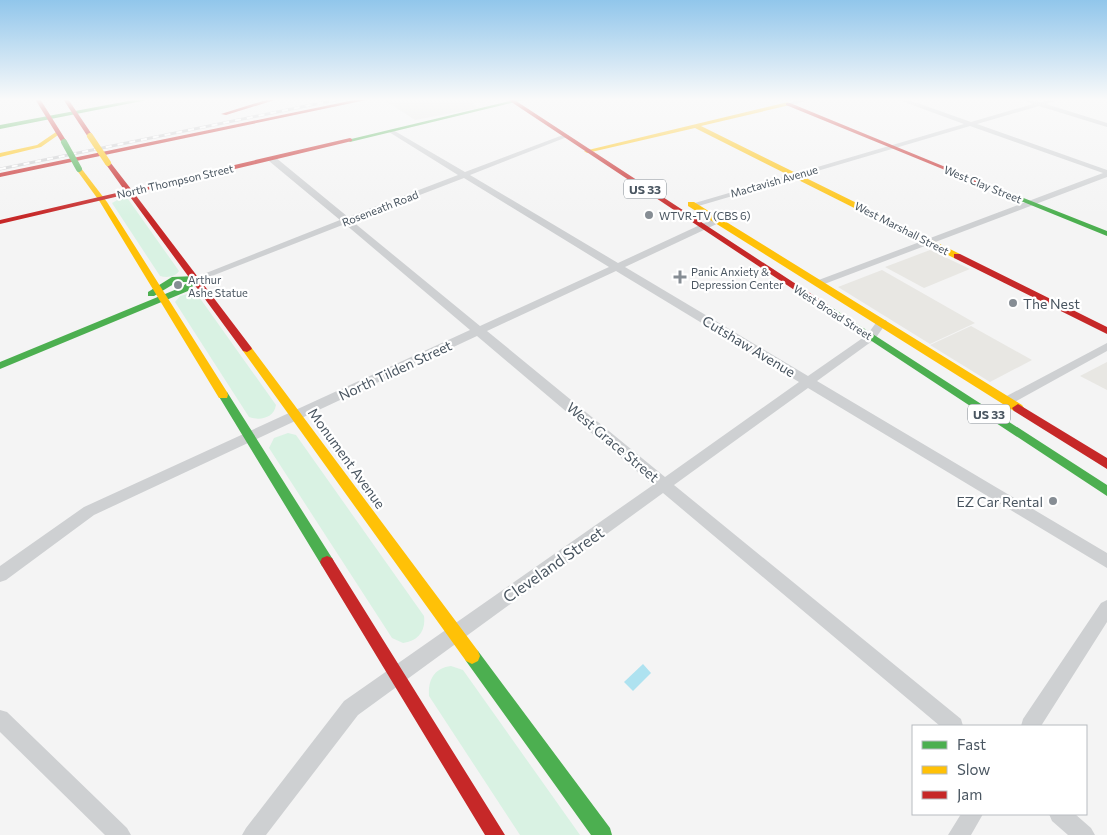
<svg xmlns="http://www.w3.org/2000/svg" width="1107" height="835" viewBox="0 0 1107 835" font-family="Commissioner,sans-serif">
<rect width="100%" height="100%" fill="#f4f4f4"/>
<path fill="#e8e7e3" d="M 492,99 L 473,104 L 479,108 L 415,120 L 384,100 Z
M 930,250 L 970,269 L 924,288 L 885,267 Z
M 882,270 L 975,323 L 930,344 L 838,287 Z
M 971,326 L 1032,360 L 990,382 L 930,345 Z
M 1107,362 L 1107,390 L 1080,376 Z"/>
<path fill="#d9f2e3" d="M 119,199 L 128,199 L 179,271 C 175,277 167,278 160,276 L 112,203 Z
M 191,293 L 197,294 L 276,405 C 274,418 260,421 249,417 L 175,302 L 180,296 Z
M 288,433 L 296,435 L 424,616 C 426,631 418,641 403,643 L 392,638 L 269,448 L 274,438 Z
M 451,666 L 463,670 L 580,835 L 520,835 L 429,696 C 428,680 434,668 451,666 Z"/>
<path fill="#aee2f0" d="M 643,664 L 651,673 L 633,691 L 624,682 Z"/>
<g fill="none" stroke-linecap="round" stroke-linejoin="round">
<path fill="#ced0d2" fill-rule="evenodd" d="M 801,99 L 813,99 L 788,106 L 785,104 Z
M 896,99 L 906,99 L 971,122 L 1033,104 L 1020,99 L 1040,102 L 1060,99 L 1046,104 L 1107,123 L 1107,127 L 1039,106 L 977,124 L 1107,170 L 1107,177 L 819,286 L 814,283 L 816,281 L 1103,173 L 970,126 L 695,207 L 688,205 L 964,124 Z
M 389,130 L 393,130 L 465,172 L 563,135 L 567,135 L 567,137 L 470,175 L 618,263 L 715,218 L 721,218 L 721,222 L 625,267 L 808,376 L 867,335 L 878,320 L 886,320 L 887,322 L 875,339 L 817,381 L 1107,553 L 1107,568 L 808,388 L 674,485 L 961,719 L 963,726 L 940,726 L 663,493 L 358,715 L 266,835 L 242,835 L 246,828 L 344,701 L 653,485 L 477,336 L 94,515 L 6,580 L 0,582 L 0,566 L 84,507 L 470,330 L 345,224 L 199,281 L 196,282 L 191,279 L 340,220 L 269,161 L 269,157 L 275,157 L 348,217 L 458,175 L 389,132 ZM 464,178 L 609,267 L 480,326 L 352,221 ZM 616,271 L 799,382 L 665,477 L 487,331 Z
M 1107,343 L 1107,351 L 1011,404 L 1007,405 L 1001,401 L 1003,398 Z
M 1107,600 L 1107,622 L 1041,726 L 1021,726 L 1023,719 L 1101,603 Z
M 0,710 L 7,712 L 127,828 L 131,835 L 105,835 L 0,732 Z
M 961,814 L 983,814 L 971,835 L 948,835 Z
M 1049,814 L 1075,814 L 1091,828 L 1095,835 L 1068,835 L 1052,821 Z"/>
<path fill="#4caf50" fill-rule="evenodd" d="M 139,99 L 152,99 L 0,129 L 0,125 Z
M 518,99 L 528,99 L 350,142 L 347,140 Z
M 991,185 L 1107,231 L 1107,236 L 989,188 L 989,186 Z
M 196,276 L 200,279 L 188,291 L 0,369 L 0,362 L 182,287 L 188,282 L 177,282 L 154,296 L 148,296 L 148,292 L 172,277 Z
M 823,302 L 1107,485 L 1107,496 L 820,307 L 818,305 Z
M 223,391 L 227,392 L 332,558 L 334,562 L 332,566 L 327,568 L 322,566 L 218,395 Z
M 472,648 L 478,651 L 610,828 L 612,835 L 591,835 L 466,661 L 464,656 L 466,651 Z"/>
<path fill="#ffc107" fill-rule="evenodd" d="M 788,102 L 790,105 L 701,126 L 960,254 L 960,258 L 954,258 L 695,128 L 587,153 L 584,151 Z
M 56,132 L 61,133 L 41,147 L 0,157 L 0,153 L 37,145 Z
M 77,168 L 81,168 L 107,202 L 227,392 L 228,395 L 227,398 L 219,398 L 100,202 L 76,169 Z
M 688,202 L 694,202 L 1022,405 L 1024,408 L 1022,411 L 1014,411 L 688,206 Z
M 247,346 L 251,347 L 478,651 L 480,656 L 478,661 L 472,664 L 466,661 L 243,351 L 242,349 Z"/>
<path fill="#c62828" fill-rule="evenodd" d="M 35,99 L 40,99 L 67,142 L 66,143 L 62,143 Z
M 63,99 L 68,99 L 93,136 L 92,137 L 88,137 Z
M 269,99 L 278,99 L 226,115 L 221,114 Z
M 359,99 L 371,99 L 0,177 L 0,173 Z
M 507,99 L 513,99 L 828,305 L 823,308 L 820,307 Z
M 786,103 L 790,103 L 994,187 L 989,188 L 786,105 Z
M 350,138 L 352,139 L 352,141 L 134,193 L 251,347 L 252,349 L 247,352 L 243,351 L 128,194 L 0,224 L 0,220 L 125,191 L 105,163 L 108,161 L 110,162 L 131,189 Z
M 954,254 L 960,254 L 1107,327 L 1107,334 L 954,258 Z
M 1018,404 L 1107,458 L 1107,469 L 1014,411 L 1012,408 Z
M 327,556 L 332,558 L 505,835 L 485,835 L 322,566 L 320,562 L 322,558 Z"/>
<defs>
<path id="rail" d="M 0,169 L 340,99"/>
</defs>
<use href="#rail" stroke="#c9cacc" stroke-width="3"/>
<use href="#rail" stroke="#fff" stroke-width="2" stroke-dasharray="6" stroke-linecap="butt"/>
<path stroke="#4caf50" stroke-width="6" d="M 64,142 L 79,169"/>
<path stroke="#ffc107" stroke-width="6" d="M 90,136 L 108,163"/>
</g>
<linearGradient id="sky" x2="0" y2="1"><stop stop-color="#91c6eb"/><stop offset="0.46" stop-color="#fafafa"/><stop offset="1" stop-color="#fafafa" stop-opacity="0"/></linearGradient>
<rect width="1107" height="216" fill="url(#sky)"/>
<g fill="#868d94" stroke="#fff" stroke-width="2">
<circle cx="649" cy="215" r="5"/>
<path d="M677.5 269.5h5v5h5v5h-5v5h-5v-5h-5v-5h5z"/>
<circle cx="178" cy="285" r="5"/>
<circle cx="1013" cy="303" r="5"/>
<circle cx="1053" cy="501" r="5"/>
</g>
<g text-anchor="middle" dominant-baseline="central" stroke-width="4.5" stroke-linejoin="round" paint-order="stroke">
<g font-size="11" fill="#4a5661" stroke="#fff">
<text transform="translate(175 181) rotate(-13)">North Thompson Street</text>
<text transform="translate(774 181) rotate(-16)">Mactavish Avenue</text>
<text transform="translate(983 184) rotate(22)">West Clay Street</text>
<text transform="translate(380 208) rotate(-21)">Roseneath Road</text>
<text transform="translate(902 228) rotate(27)">West Marshall Street</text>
<text transform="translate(833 312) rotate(33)">West Broad Street</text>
</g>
<g font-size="11" fill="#4a5661" stroke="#fff" text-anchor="start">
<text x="659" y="215">WTVR-TV (CBS 6)</text>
<text x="691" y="271">Panic Anxiety &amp;<tspan x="691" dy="13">Depression Center</tspan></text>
<text x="188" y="279">Arthur<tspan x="188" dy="13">Ashe Statue</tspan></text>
</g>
<g fill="#fff" stroke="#808990" stroke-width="1">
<rect x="624" y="179.5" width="42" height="19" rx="4"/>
<rect x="968" y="404.5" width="42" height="19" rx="4"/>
</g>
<g font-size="12" font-weight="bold" fill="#4a5661">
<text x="645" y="189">US 33</text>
<text x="989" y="414">US 33</text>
</g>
<g font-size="14" fill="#4a5661" stroke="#fff" text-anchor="start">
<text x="1023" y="303">The Nest</text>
<text x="1043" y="501" text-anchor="end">EZ Car Rental</text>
</g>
<g font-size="14" fill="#4a5661" stroke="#fff">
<text transform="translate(749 346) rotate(31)">Cutshaw Avenue</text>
<text transform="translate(395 370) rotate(-25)">North Tilden Street</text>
<text transform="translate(613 442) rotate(40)">West Grace Street</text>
<text transform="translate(347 458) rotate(54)">Monument Avenue</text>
</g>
<g font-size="16" fill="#4a5661" stroke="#fff">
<text transform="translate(553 564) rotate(-35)">Cleveland Street</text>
</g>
</g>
<rect x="912" y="725" width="175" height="90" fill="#ffffff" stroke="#b7bbc0"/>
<rect x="922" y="741" width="25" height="8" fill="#4caf50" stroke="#b7bbc0"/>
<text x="957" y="750" font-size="15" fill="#4a5661">Fast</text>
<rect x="922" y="766" width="25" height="8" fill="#ffc107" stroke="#b7bbc0"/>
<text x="957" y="775" font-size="15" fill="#4a5661">Slow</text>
<rect x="922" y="791" width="25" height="8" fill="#c62828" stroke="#b7bbc0"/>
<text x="957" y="800" font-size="15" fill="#4a5661">Jam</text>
</svg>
